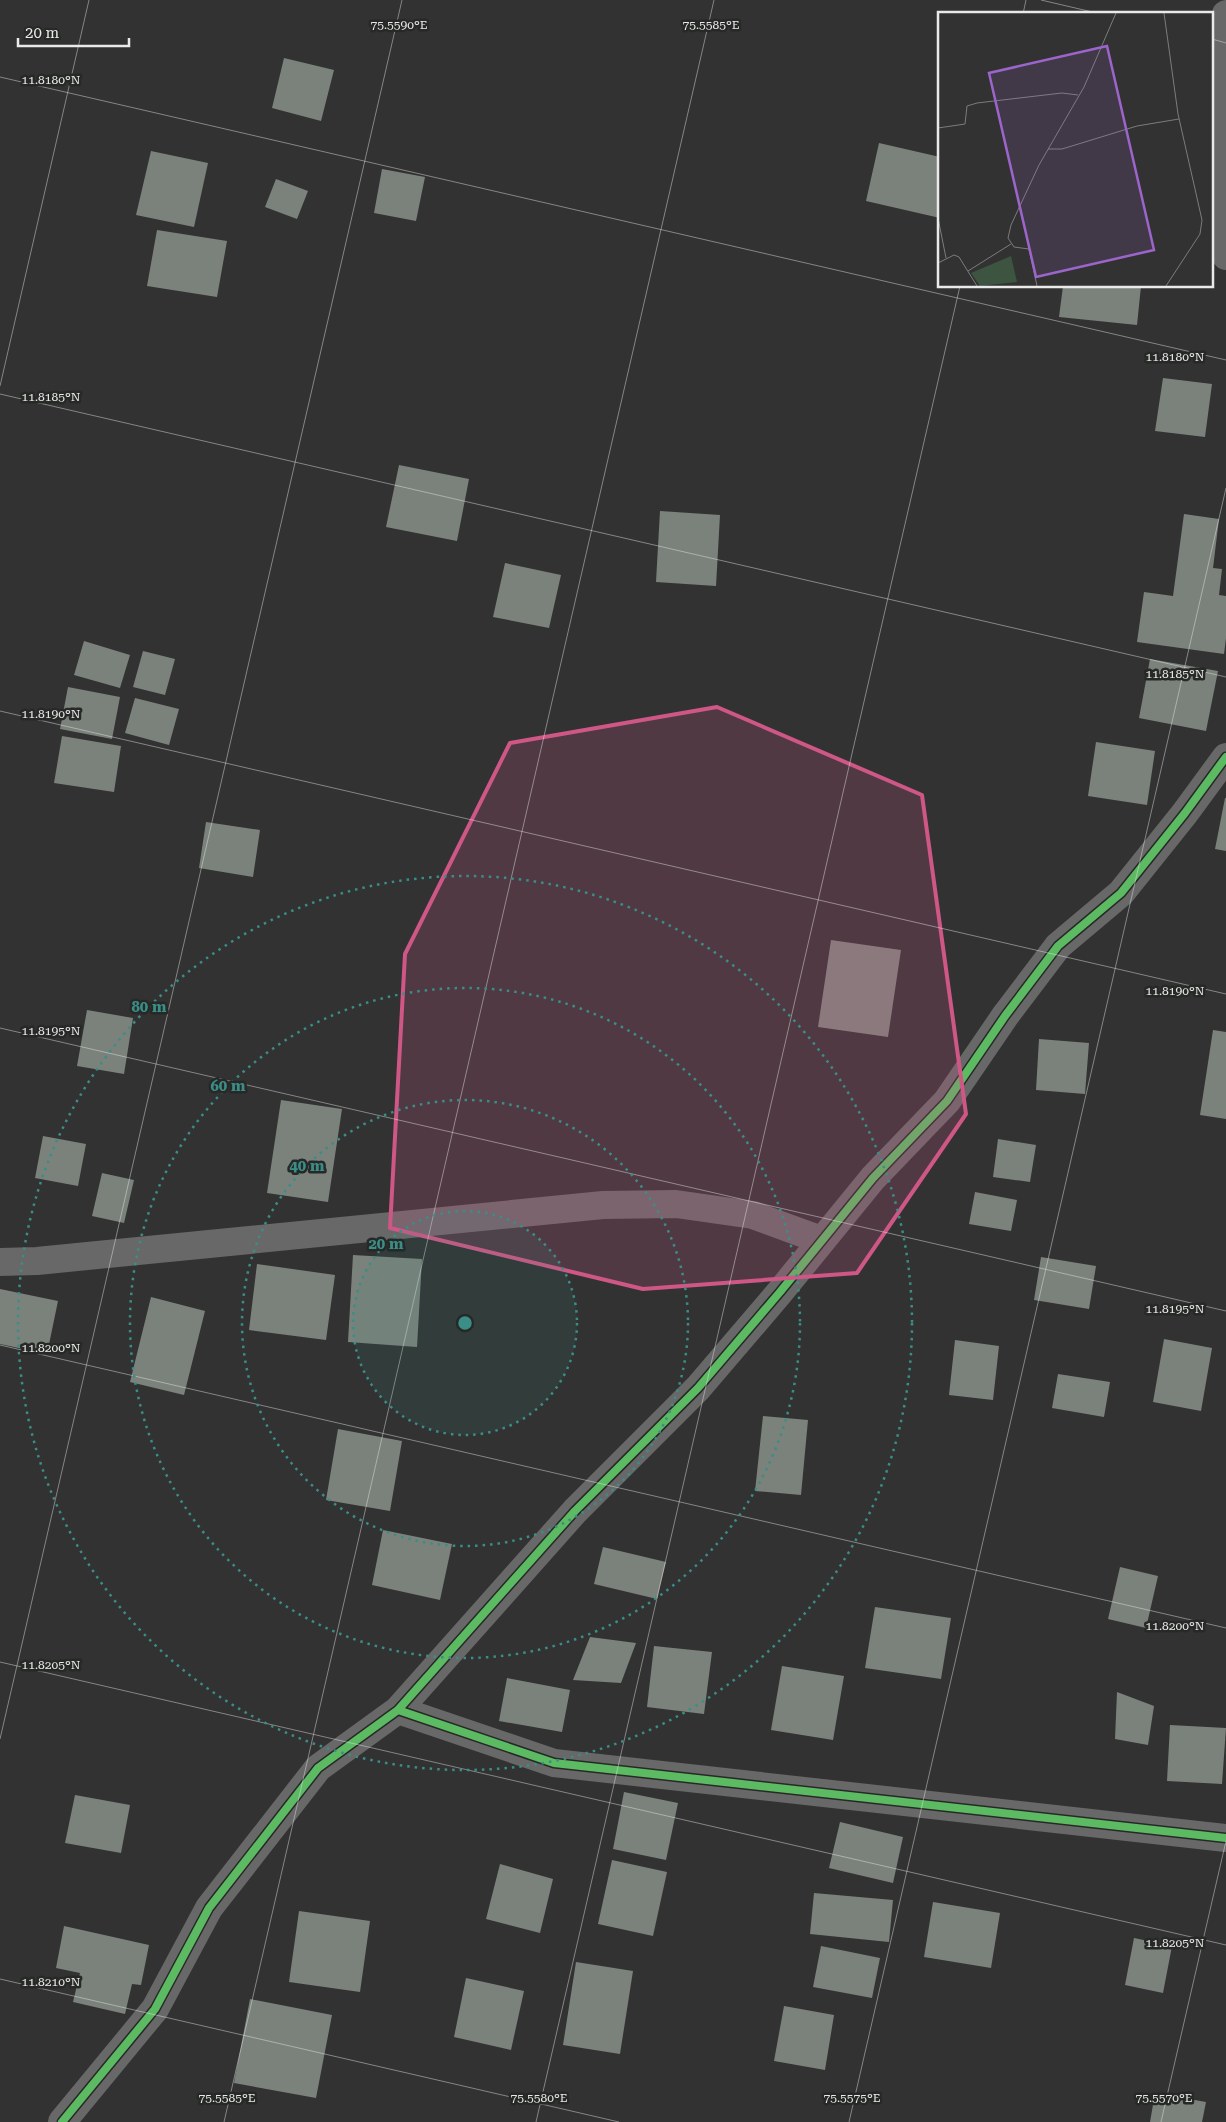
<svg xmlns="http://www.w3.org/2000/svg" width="1226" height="2122" viewBox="0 0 1226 2122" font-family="'Roboto Serif',serif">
<rect width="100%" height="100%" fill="#323232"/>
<path fill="#7b827c" d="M 284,58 L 334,70 L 321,121 L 272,108 Z
M 879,143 L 940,157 L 940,218 L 866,201 Z
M 151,151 L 208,163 L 194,227 L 136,215 Z
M 382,169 L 425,177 L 416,221 L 374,213 Z
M 276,179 L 308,191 L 297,219 L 265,207 Z
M 157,230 L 227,241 L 217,297 L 147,286 Z
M 1063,286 L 1141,286 L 1137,325 L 1059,317 Z
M 1163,378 L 1212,384 L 1205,437 L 1155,431 Z
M 399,465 L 469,479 L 457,541 L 386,527 Z
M 660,511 L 720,515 L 716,586 L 656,582 Z
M 1184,514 L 1219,519 L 1213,568 L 1222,569 L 1219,595 L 1226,596 L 1226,638 L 1224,654 L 1137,642 L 1144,592 L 1173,596 Z
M 505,563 L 561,575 L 549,628 L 493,617 Z
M 84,641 L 130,655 L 120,688 L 74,675 Z
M 143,651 L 175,659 L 165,695 L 133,687 Z
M 1150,659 L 1218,671 L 1206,731 L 1139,718 Z
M 68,687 L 120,697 L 112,739 L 60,729 Z
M 135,698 L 179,709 L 169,745 L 125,733 Z
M 62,736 L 121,746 L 114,792 L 54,783 Z
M 1096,742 L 1155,751 L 1147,805 L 1088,796 Z
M 1225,798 L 1226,798 L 1226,851 L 1215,849 Z
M 206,822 L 260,830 L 253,877 L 199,868 Z
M 831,940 L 901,950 L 888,1037 L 818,1027 Z
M 87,1010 L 133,1018 L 124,1074 L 77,1066 Z
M 1213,1030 L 1226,1032 L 1226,1119 L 1200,1115 Z
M 1039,1039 L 1089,1043 L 1085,1094 L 1036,1090 Z
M 281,1100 L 342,1109 L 328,1202 L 267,1193 Z
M 43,1136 L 86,1144 L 78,1186 L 35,1178 Z
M 998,1139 L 1036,1145 L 1030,1182 L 993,1177 Z
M 102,1173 L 134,1180 L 124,1223 L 92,1216 Z
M 975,1192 L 1017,1200 L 1011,1231 L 969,1224 Z
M 353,1255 L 422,1259 L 417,1347 L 348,1342 Z
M 1041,1257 L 1096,1266 L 1089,1309 L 1034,1300 Z
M 257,1264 L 335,1275 L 326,1340 L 249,1330 Z
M 0,1289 L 58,1301 L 47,1354 L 0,1344 Z
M 151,1297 L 205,1311 L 184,1395 L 130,1382 Z
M 1164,1339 L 1212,1348 L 1201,1411 L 1153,1402 Z
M 955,1340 L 999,1346 L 993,1400 L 949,1395 Z
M 1058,1374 L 1110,1382 L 1104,1417 L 1052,1408 Z
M 763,1416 L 808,1420 L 801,1495 L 755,1491 Z
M 338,1429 L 402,1441 L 390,1511 L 326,1500 Z
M 383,1530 L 452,1544 L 440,1600 L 372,1585 Z
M 603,1547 L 666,1562 L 657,1599 L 594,1584 Z
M 1120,1567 L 1158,1576 L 1146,1628 L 1108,1619 Z
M 875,1607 L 951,1618 L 941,1679 L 865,1668 Z
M 590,1637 L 636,1643 L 621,1683 L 573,1680 Z
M 654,1646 L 712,1652 L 704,1714 L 647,1707 Z
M 782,1666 L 844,1676 L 833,1740 L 771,1730 Z
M 507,1678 L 570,1690 L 562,1732 L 499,1721 Z
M 1117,1692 L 1154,1706 L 1148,1745 L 1115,1739 Z
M 1170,1725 L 1226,1728 L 1222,1784 L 1167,1781 Z
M 624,1792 L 678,1803 L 666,1860 L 613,1849 Z
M 75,1795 L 130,1805 L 121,1853 L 65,1843 Z
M 840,1822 L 903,1837 L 893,1883 L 829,1868 Z
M 612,1860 L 667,1872 L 653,1936 L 598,1924 Z
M 500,1864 L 553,1879 L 540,1933 L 486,1919 Z
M 814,1893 L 893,1900 L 889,1942 L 810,1934 Z
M 933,1902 L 1000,1913 L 991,1968 L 924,1957 Z
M 299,1911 L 370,1921 L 360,1992 L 289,1982 Z
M 64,1926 L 149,1945 L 141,1985 L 132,1984 L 125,2014 L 73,2002 L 80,1973 L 56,1968 Z
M 1134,1938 L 1172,1946 L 1163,1993 L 1125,1985 Z
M 821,1946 L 880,1958 L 872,1998 L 813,1987 Z
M 576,1962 L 633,1971 L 620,2054 L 563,2045 Z
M 466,1978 L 524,1991 L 511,2050 L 454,2037 Z
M 250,1999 L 332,2015 L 316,2098 L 234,2083 Z
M 784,2006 L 834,2015 L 825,2070 L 774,2061 Z
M 1155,2093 L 1206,2102 L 1202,2122 L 1150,2122 Z"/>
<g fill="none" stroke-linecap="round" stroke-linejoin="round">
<path stroke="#686868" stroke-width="28" d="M 1226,14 L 1220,101 L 1226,256
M 0,1262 L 37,1261 L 603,1205 L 676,1204 L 753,1215 L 821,1240
M 398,1710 L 554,1763 L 1226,1838
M 62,2122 L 155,2009 L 209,1908 L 318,1768 L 398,1710 L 575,1511 L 698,1388 L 780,1292 L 873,1178 L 947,1101 L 1005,1016 L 1058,946 L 1121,893 L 1185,813 L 1226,757"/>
<defs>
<path id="cycleway" d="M 398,1710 L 554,1763 L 1226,1838
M 62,2122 L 155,2009 L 209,1908 L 318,1768 L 398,1710 L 575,1511 L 698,1388 L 780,1292 L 873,1178 L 947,1101 L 1005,1016 L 1058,946 L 1121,893 L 1185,813 L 1226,757"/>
</defs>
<use href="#cycleway" stroke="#272927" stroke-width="11"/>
<use href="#cycleway" stroke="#5cba63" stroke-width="8"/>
</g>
<path fill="#ce5786" fill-opacity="0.2" stroke="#ce5786" stroke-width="4" stroke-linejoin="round" d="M 717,707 L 922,795 L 966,1114 L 857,1273 L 643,1289 L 390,1228 L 405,954 L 510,743 Z"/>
<path fill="none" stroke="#e9eae9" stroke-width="1" stroke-opacity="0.45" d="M 1041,0 L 1101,14M 1023,14 L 1026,0M 1212,39 L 1226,43M 0,77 L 1226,360M 0,386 L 89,0M 0,394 L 1226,677M 0,711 L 1226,994M 0,1028 L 1226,1311M 0,1345 L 1226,1628M 0,1662 L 1226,1945M 0,1739 L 402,0M 0,1979 L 619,2122M 224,2122 L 714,0M 536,2122 L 960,286M 849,2122 L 1226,488M 1161,2122 L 1226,1841"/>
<circle cx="465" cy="1323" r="112" fill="#3b8d87" fill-opacity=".12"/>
<g fill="none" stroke="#3b8d87" stroke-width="2.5" stroke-dasharray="2.5 5">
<circle cx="465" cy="1323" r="112"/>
<circle cx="465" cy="1323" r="223"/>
<circle cx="465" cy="1323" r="335"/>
<circle cx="465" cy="1323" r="447"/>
</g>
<g transform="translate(938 12)">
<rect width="275" height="275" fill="#323232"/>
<path d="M 73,244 L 79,270 L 42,274 L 33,261 Z" fill="#3c5440"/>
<path fill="none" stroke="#7b7c7b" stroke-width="1" d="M 226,1 L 240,102 L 264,208 L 262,222 L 228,274M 0,116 L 27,112 L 29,94 L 39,91 L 124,81 L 140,83M 110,137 L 124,137 L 199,114 L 241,107M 0,206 L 8,246M 0,251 L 16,243 L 21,245 L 39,274M 30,259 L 73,232M 99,274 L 91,237 L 76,235 L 70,226 L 73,213 L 101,153 L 146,75 L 178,1"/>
<path fill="#9c65cc" fill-opacity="0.15" stroke="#9c65cc" stroke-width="2.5" d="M 169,34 L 216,238 L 98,265 L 51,61 Z"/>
<rect width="275" height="275" fill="none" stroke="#e9eae9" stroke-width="2.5"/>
</g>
<g font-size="12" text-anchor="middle" fill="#e9eae9" stroke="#272927" stroke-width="5" stroke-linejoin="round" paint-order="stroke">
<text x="399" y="29">75.5590°E</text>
<text x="711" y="29">75.5585°E</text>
<text x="51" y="84">11.8180°N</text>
<text x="1175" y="361">11.8180°N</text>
<text x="51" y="401">11.8185°N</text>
<text x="1175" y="678">11.8185°N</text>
<text x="51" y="718">11.8190°N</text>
<text x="1175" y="995">11.8190°N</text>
<text x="51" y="1035">11.8195°N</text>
<text x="1175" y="1313">11.8195°N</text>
<text x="51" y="1352">11.8200°N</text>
<text x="1175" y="1630">11.8200°N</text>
<text x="51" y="1669">11.8205°N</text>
<text x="1175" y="1947">11.8205°N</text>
<text x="51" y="1986">11.8210°N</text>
<text x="227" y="2102">75.5585°E</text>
<text x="539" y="2102">75.5580°E</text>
<text x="852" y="2102">75.5575°E</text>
<text x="1164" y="2102">75.5570°E</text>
</g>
<circle cx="465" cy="1323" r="8" fill="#3b8d87" stroke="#272927" stroke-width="2.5"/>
<g font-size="15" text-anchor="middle" font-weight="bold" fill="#3b8d87" stroke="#272927" stroke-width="5" stroke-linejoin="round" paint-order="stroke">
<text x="149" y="1012">80 m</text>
<text x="228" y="1091">60 m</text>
<text x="307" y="1171">40 m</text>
<text x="386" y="1249">20 m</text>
</g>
<path d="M18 38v8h111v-8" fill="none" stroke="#e9eae9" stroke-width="2.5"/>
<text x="25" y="38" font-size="15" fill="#e9eae9" stroke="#272927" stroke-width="4" paint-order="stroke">20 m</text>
</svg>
